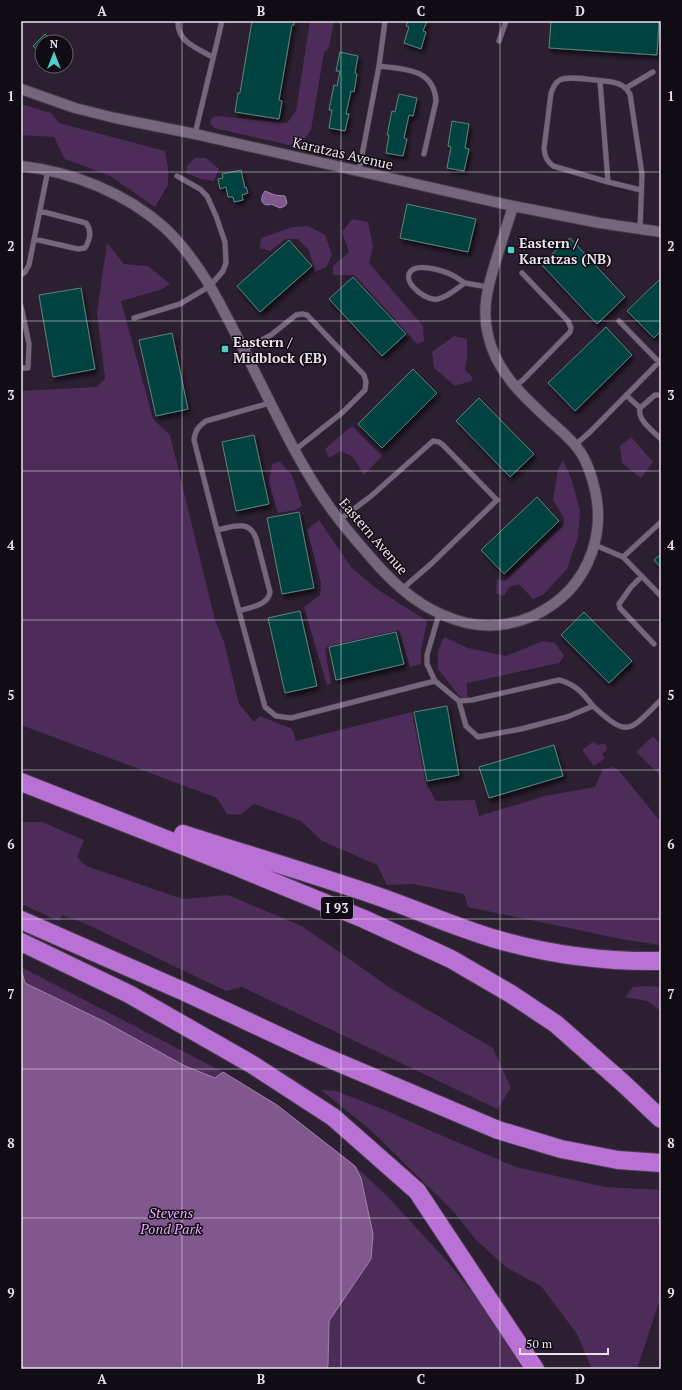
<svg xmlns="http://www.w3.org/2000/svg" width="682" height="1390" viewBox="0 0 682 1390" font-family="'PT Serif',serif">
<defs>
<filter id="shadow"><feDropShadow dx="2.5" dy="4" stdDeviation="2" flood-color="#0009"/></filter>
</defs>
<rect width="100%" height="100%" fill="#2c1f31"/>
<path fill="#4d2c59" d="M 310,21 L 334,21 L 329,47 L 324,52 L 311,130 L 298,147 L 214,128 L 210,122 L 212,118 L 217,116 L 287,123 L 296,111 Z
M 21,105 L 24,105 L 51,113 L 59,123 L 165,151 L 168,167 L 168,185 L 155,207 L 110,176 L 65,159 L 54,137 L 21,135 Z
M 195,158 L 206,158 L 219,169 L 214,181 L 201,179 L 186,173 L 187,166 Z
M 352,219 L 368,222 L 373,246 L 369,263 L 423,326 L 424,341 L 417,344 L 354,275 L 333,275 L 333,266 L 349,252 L 342,232 Z
M 308,226 L 325,235 L 332,255 L 326,267 L 315,272 L 309,250 L 298,239 L 286,239 L 270,251 L 260,248 L 261,238 L 293,227 Z
M 107,243 L 124,264 L 148,266 L 170,284 L 160,290 L 121,301 L 153,419 L 170,435 L 215,620 L 224,642 L 239,704 L 254,722 L 260,716 L 292,729 L 296,741 L 412,712 L 426,783 L 436,801 L 475,800 L 479,816 L 545,796 L 595,787 L 603,769 L 613,767 L 619,771 L 661,822 L 661,945 L 626,940 L 468,907 L 464,894 L 412,884 L 387,885 L 377,865 L 322,841 L 301,821 L 254,804 L 240,815 L 227,814 L 217,798 L 21,725 L 21,391 L 97,387 L 105,378 L 97,313 Z
M 454,336 L 467,339 L 467,358 L 465,370 L 473,378 L 471,381 L 455,386 L 434,368 L 432,352 Z
M 352,426 L 382,456 L 364,475 L 353,457 L 341,451 L 329,458 L 325,449 Z
M 631,437 L 653,462 L 641,478 L 622,463 L 620,446 Z
M 563,460 L 572,481 L 580,511 L 578,537 L 567,569 L 543,595 L 533,599 L 519,584 L 509,587 L 504,596 L 496,593 L 497,579 L 505,581 L 563,526 L 564,518 L 553,500 L 558,469 Z
M 279,461 L 292,475 L 302,506 L 296,510 L 278,513 L 269,483 L 272,465 Z
M 319,520 L 351,567 L 377,589 L 427,621 L 421,651 L 421,664 L 410,667 L 399,630 L 328,646 L 325,649 L 331,684 L 327,685 L 304,607 L 320,595 L 321,583 L 307,530 Z
M 444,637 L 468,648 L 506,656 L 543,641 L 555,643 L 564,656 L 559,663 L 467,683 L 467,698 L 460,697 L 438,669 L 438,651 Z
M 653,736 L 661,745 L 661,776 L 636,752 Z
M 594,741 L 598,746 L 600,744 L 605,744 L 607,748 L 606,751 L 602,754 L 605,758 L 594,766 L 582,750 Z
M 21,822 L 42,822 L 84,840 L 77,857 L 86,866 L 183,899 L 228,895 L 302,926 L 392,989 L 493,1048 L 511,1088 L 497,1109 L 242,987 L 226,991 L 84,923 L 62,915 L 59,921 L 21,904 Z
M 21,967 L 223,1072 L 277,1105 L 355,1166 L 387,1196 L 447,1261 L 476,1297 L 514,1354 L 523,1369 L 21,1369 Z
M 647,986 L 661,987 L 661,1011 L 647,1001 L 625,997 L 633,987 Z
M 321,1090 L 336,1091 L 385,1110 L 431,1131 L 516,1167 L 605,1187 L 661,1190 L 661,1296 L 637,1369 L 592,1369 L 577,1334 L 541,1286 L 507,1268 L 476,1240 L 454,1212 L 385,1144 L 368,1128 Z"/>
<path fill="#80588e" stroke="#a081aa" d="M 265,191 L 275,195 L 285,196 L 287,203 L 285,206 L 280,208 L 271,204 L 269,205 C 260,205 260,198 265,191 Z
M 21,968 L 25,983 L 105,1022 L 185,1066 L 215,1078 L 223,1072 L 277,1105 L 355,1166 L 361,1178 L 373,1234 L 371,1259 L 329,1321 L 328,1365 L 326,1369 L 25,1369 L 21,1365 Z"/>
<path fill="#05423f" stroke="#60817e" filter="url(#shadow)" d="M 252,21 L 294,21 L 294,25 L 292,25 L 279,100 L 282,101 L 279,119 L 235,112 L 238,93 L 240,93 Z
M 408,21 L 427,21 L 423,31 L 426,32 L 421,49 L 404,43 L 409,27 L 406,26 Z
M 551,21 L 659,21 L 657,55 L 549,48 Z
M 45,34 L 53,42 L 42,42 L 42,55 L 33,46 Z
M 340,52 L 358,56 L 355,73 L 357,74 L 354,92 L 351,91 L 346,114 L 349,114 L 345,131 L 329,128 L 332,110 L 329,110 L 334,85 L 337,86 L 340,71 L 336,71 Z
M 399,94 L 417,98 L 413,116 L 409,115 L 404,138 L 407,139 L 403,156 L 386,153 L 389,135 L 387,135 L 392,111 L 395,112 Z
M 452,121 L 469,124 L 465,148 L 469,149 L 464,171 L 447,168 L 451,147 L 448,146 Z
M 241,170 L 245,188 L 246,187 L 248,193 L 242,195 L 243,200 L 234,202 L 233,197 L 228,197 L 226,187 L 220,189 L 218,179 L 223,178 L 222,174 Z
M 407,204 L 476,219 L 468,252 L 400,238 Z
M 570,238 L 625,297 L 597,324 L 541,264 Z
M 289,240 L 312,266 L 260,312 L 237,286 Z
M 353,277 L 406,334 L 382,356 L 329,299 Z
M 661,278 L 661,331 L 654,338 L 627,311 Z
M 81,288 L 95,369 L 53,377 L 39,295 Z
M 606,327 L 632,355 L 575,411 L 548,383 Z
M 172,333 L 188,409 L 156,416 L 139,340 Z
M 413,369 L 437,393 L 382,448 L 358,424 Z
M 479,398 L 534,454 L 510,477 L 456,421 Z
M 254,435 L 269,504 L 236,511 L 222,442 Z
M 537,497 L 559,521 L 504,574 L 481,550 Z
M 299,512 L 314,588 L 282,594 L 267,518 Z
M 661,554 L 661,568 L 654,560 Z
M 300,611 L 317,686 L 285,693 L 268,618 Z
M 584,612 L 632,661 L 609,683 L 561,635 Z
M 396,632 L 404,664 L 336,680 L 329,647 Z
M 447,706 L 459,775 L 427,781 L 414,712 Z
M 554,745 L 563,776 L 489,798 L 479,767 Z"/>
<g fill="none" stroke-linecap="round" stroke-linejoin="round">
<defs>
<path id="lane" d="M 178,21 C 177,42 196,47 212,57
M 499,41 L 506,21
M 379,66 L 385,21
M 600,81 L 608,182
M 626,88 L 653,72
M 195,134 L 222,21
M 359,171 L 379,66 C 403,69 434,68 436,101 L 424,154
M 640,230 L 642,174 L 630,94 C 625,86 621,84 612,82 C 601,81 569,75 560,80 C 555,82 553,88 551,93 L 544,149 C 545,157 547,161 553,166 L 608,182 L 641,190
M 34,239 L 78,249 L 85,248 C 90,240 92,231 86,223 L 40,211
M 21,275 L 25,272 L 29,265 L 48,170
M 465,283 C 461,281 458,278 454,276 C 445,271 414,261 409,274 C 405,285 428,302 438,299 C 448,297 457,288 465,283 L 488,287
M 21,306 L 29,344 L 28,368 L 21,368
M 134,318 L 180,304 L 210,286 L 223,271 L 226,263 L 225,242 L 216,216 L 207,196 L 200,189 L 177,176
M 619,321 L 659,362
M 244,350 L 271,335 L 296,315 L 302,314 L 307,315 L 364,375 L 366,382 L 365,390 L 343,412 L 295,450
M 515,386 L 523,380 L 570,332 L 571,328 L 568,321 L 522,273
M 626,395 L 640,408 L 655,395 L 661,395
M 270,403 L 206,421 C 199,426 195,430 194,440 L 217,530 L 265,707 L 276,716 L 291,718 L 435,681 L 427,664 L 427,655 L 439,614
M 640,408 C 637,420 653,431 661,439
M 575,445 L 590,432 L 661,360
M 339,520 L 370,497 L 433,441 L 439,442 L 443,445 L 497,500 L 431,564 L 402,589
M 217,530 C 233,527 249,519 256,538 L 270,592 C 268,606 250,607 239,611
M 595,545 L 623,557 L 661,596
M 623,557 L 661,522
M 642,576 L 631,587 L 619,604 L 620,608 L 654,644
M 435,681 L 459,701 L 466,726 L 478,737 L 521,729 L 567,717 L 593,706 C 629,739 629,731 661,700
M 459,701 L 472,700 L 559,680 C 575,684 583,693 593,706"/>
<path id="street" d="M 21,89 L 75,108 L 115,118 L 195,134 L 513,206 L 600,223 L 661,232
M 21,166 C 73,172 126,193 165,228 C 183,245 197,265 210,286 C 235,330 257,377 280,422 C 294,450 309,478 327,503 C 339,521 353,537 367,553 C 388,578 412,602 443,615 C 472,628 503,629 533,616 C 561,603 582,581 592,552 C 599,531 600,511 595,490 C 592,477 588,464 581,453 C 573,440 561,431 550,421 C 523,396 496,372 488,335 C 481,307 489,283 497,257 C 502,240 508,223 513,206"/>
<path id="highway" d="M 21,782 L 237,867 L 364,919 L 451,959 L 511,994 L 556,1024 L 624,1084 L 661,1119
M 183,834 C 248,855 313,874 377,896 C 418,910 457,928 499,940 C 552,955 606,962 661,961
M 21,920 L 185,992 L 311,1051 L 498,1130 L 561,1149 L 618,1160 L 661,1163
M 21,942 L 129,994 L 253,1065 L 333,1117 L 417,1191 L 535,1369"/>
</defs>
<use href="#lane" stroke="#473c4b" stroke-width="6"/>
<use href="#street" stroke="#473c4b" stroke-width="12"/>
<use href="#highway" stroke="#473c4b" stroke-width="20"/>
<use href="#lane" stroke="#75667b" stroke-width="5"/>
<use href="#street" stroke="#75667b" stroke-width="10"/>
<use href="#highway" stroke="#ba71d5" stroke-width="18"/>
</g>
<path fill="none" stroke="#eae1ed" stroke-width="1" stroke-opacity="0.55" d="M 182,21 L 182,1369M 341,21 L 341,1369M 500,21 L 500,1369M 21,172 L 661,172M 21,321 L 661,321M 21,471 L 661,471M 21,620 L 661,620M 21,770 L 661,770M 21,919 L 661,919M 21,1069 L 661,1069M 21,1218 L 661,1218"/>
<g fill="#54cdc6" stroke="#110b13" stroke-width="1.5">
<rect x="507" y="246" width="8" height="8" rx="2"/>
<rect x="221" y="345" width="8" height="8" rx="2"/>
</g>
<g text-anchor="middle" dominant-baseline="central" stroke-width="3" stroke-linejoin="round" paint-order="stroke">
<rect fill="#110b13" stroke="#a9a1ac" stroke-width="1" x="321" y="897" width="32" height="22" rx="3"/>
<g font-size="13" font-weight="bold" fill="#eae1ed">
<text x="337" y="908">I 93</text>
</g>
<g font-size="14" fill="#eae1ed" stroke="#110b13">
<text transform="translate(343 153) rotate(13)">Karatzas Avenue</text>
<text transform="translate(374 536) rotate(49)">Eastern Avenue</text>
</g>
<g font-size="14" font-weight="bold" fill="#eae1ed" stroke="#110b13" text-anchor="start">
<text x="519" y="242">Eastern /<tspan x="519" dy="16">Karatzas (NB)</tspan></text>
<text x="233" y="341">Eastern /<tspan x="233" dy="16">Midblock (EB)</tspan></text>
</g>
<g font-size="14" font-style="italic" fill="#e5abfb" stroke="#110b13">
<text x="171" y="1212">Stevens<tspan x="171" dy="16">Pond Park</tspan></text>
</g>
</g>
<rect width="682" height="1390" fill="none" stroke="#110b13" stroke-width="44"/>
<g transform="translate(54 54)"><circle r="19" fill="#110b13" stroke="#68616a"/>
<path d="M0-3L7 15L0 10L-7 15Z" fill="#54cdc6"/>
<text y="-6" font-size="11" font-weight="bold" text-anchor="middle" fill="#eae1ed">N</text>
</g>
<path d="M520 1348v6h88v-6" fill="none" stroke="#eae1ed" stroke-width="2"/>
<text x="526" y="1348" font-size="12" fill="#eae1ed" stroke="#110b13" stroke-width="3" paint-order="stroke">50 m</text>
<rect x="22" y="22" width="638" height="1346" fill="none" stroke="#eae1ed" stroke-width="1.5"/>
<g font-size="13" text-anchor="middle" font-weight="bold" fill="#eae1ed">
<text x="102" y="16">A</text>
<text x="261" y="16">B</text>
<text x="421" y="16">C</text>
<text x="580" y="16">D</text>
<text x="11" y="101">1</text>
<text x="671" y="101">1</text>
<text x="11" y="251">2</text>
<text x="671" y="251">2</text>
<text x="11" y="400">3</text>
<text x="671" y="400">3</text>
<text x="11" y="550">4</text>
<text x="671" y="550">4</text>
<text x="11" y="700">5</text>
<text x="671" y="700">5</text>
<text x="11" y="849">6</text>
<text x="671" y="849">6</text>
<text x="11" y="999">7</text>
<text x="671" y="999">7</text>
<text x="11" y="1148">8</text>
<text x="671" y="1148">8</text>
<text x="11" y="1298">9</text>
<text x="671" y="1298">9</text>
<text x="102" y="1384">A</text>
<text x="261" y="1384">B</text>
<text x="421" y="1384">C</text>
<text x="580" y="1384">D</text>
</g>
</svg>
